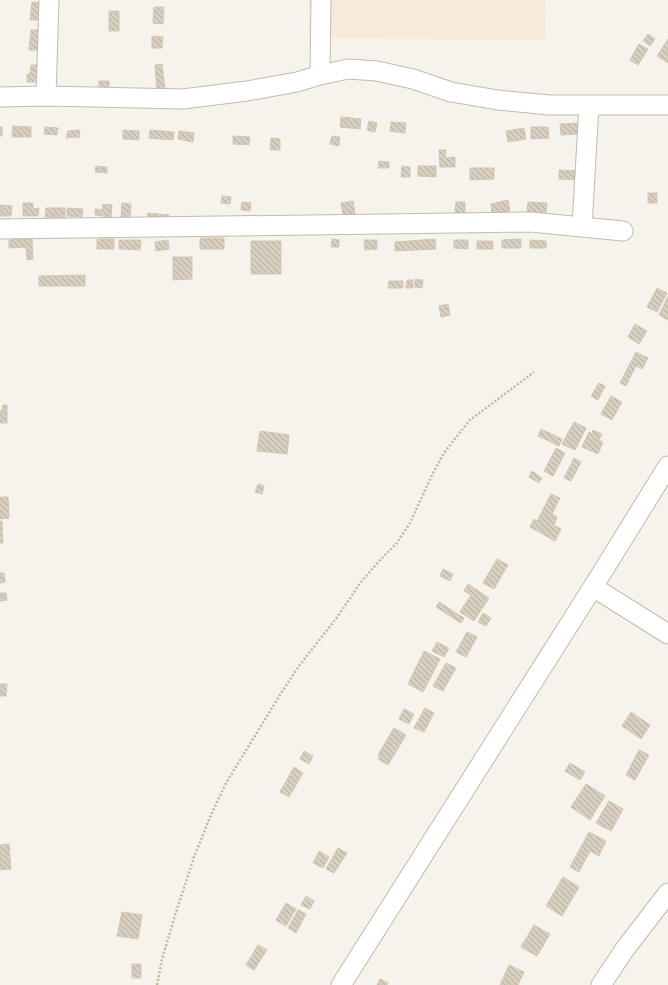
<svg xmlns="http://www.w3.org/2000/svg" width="668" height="985" viewBox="0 0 668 985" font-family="'DejaVu Sans',sans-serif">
<defs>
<pattern id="building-back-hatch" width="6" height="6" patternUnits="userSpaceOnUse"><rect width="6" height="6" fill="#d8cfc1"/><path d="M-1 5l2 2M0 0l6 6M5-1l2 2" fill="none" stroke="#b1aa9e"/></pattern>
</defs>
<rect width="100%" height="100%" fill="#f6f3ec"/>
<path fill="#f7ead8" d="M 309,0 L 546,0 L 545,40 L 308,38 Z"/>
<path fill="url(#building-back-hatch)" stroke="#d3c7b4" d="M 32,2 L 40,3 L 38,20 L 30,20 Z
M 154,7 L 164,7 L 163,24 L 153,23 Z
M 109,11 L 119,11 L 119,31 L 109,31 Z
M 31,30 L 39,30 L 37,50 L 29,50 Z
M 648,34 L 655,39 L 650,46 L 643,41 Z
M 152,36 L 163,37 L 162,48 L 152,48 Z
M 668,39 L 668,63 L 657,56 Z
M 639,44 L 648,49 L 638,65 L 630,60 Z
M 162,64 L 165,89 L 157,90 L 155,65 Z
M 31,65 L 39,65 L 38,82 L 27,82 L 27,74 L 30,74 Z
M 99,81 L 109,81 L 109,92 L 99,93 Z
M 341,117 L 361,119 L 360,129 L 340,127 Z
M 369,121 L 377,123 L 375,132 L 367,130 Z
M 391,122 L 406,123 L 405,133 L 390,131 Z
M 578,123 L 579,134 L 561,135 L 560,124 Z
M 13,126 L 31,127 L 31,137 L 12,137 Z
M 0,127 L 2,127 L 2,136 L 0,136 Z
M 45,127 L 58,128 L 57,135 L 44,134 Z
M 531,127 L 548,127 L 549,138 L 531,139 Z
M 524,128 L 526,139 L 508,142 L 506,131 Z
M 79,130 L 80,137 L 66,138 L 68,131 Z
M 123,130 L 139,131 L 139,140 L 123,139 Z
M 150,130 L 174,132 L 173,140 L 149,138 Z
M 179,131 L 194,133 L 193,142 L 178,139 Z
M 233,136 L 250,137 L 249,145 L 233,144 Z
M 332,136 L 340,137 L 339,146 L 330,144 Z
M 271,138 L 280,139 L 280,150 L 270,150 Z
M 439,150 L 446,150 L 445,158 L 455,157 L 455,167 L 440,167 Z
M 379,161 L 389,162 L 389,168 L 378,168 Z
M 96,166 L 107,167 L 107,173 L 95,172 Z
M 402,166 L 410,167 L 410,177 L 401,177 Z
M 418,166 L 436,166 L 436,177 L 418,176 Z
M 470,168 L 494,168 L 494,179 L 470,180 Z
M 559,170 L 577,171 L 577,180 L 559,179 Z
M 648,193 L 657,193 L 657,203 L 648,203 Z
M 222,196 L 231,197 L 230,204 L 221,203 Z
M 508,200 L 510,211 L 492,214 L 491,204 Z
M 353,201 L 355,214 L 343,215 L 341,203 Z
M 242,202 L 251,203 L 250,211 L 241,210 Z
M 456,202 L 465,202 L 465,213 L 455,213 Z
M 528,202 L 547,203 L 546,213 L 527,212 Z
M 23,203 L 33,203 L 33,209 L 39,208 L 38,216 L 23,216 Z
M 122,203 L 131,204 L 130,217 L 121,217 Z
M 103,204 L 112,205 L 111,217 L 95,215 L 95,209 L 102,210 Z
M 0,205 L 12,206 L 11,216 L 0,216 Z
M 46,208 L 65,208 L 65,218 L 45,217 Z
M 67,208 L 83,209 L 82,217 L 67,216 Z
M 148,213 L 169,215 L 168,224 L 147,222 Z
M 32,238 L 33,259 L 27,260 L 26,247 L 9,248 L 9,240 Z
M 200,238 L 224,238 L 224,249 L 200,249 Z
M 97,239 L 114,239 L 114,249 L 97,249 Z
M 332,239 L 339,240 L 339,247 L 331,247 Z
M 435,239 L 436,249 L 395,251 L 395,242 Z
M 521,239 L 521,248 L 502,248 L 502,240 Z
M 119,240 L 141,240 L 140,250 L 119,249 Z
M 168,240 L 169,249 L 156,251 L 155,242 Z
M 364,240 L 377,240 L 377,249 L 365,250 Z
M 454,240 L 468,240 L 468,249 L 454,248 Z
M 530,240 L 546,241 L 546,248 L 530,248 Z
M 251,241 L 281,241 L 281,274 L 251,274 Z
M 477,241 L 493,241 L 493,249 L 477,249 Z
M 173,257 L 192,257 L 192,279 L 173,280 Z
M 85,275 L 85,286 L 39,286 L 39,276 Z
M 415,279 L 423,280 L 422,288 L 415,287 Z
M 407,280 L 413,280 L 413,288 L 406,288 Z
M 389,281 L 403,281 L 403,288 L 388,288 Z
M 657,288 L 667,293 L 657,312 L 647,307 Z
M 668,296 L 668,320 L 659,315 Z
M 448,304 L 450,315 L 441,317 L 439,306 Z
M 635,324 L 647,331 L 639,344 L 628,337 Z
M 636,352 L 648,358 L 642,369 L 636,366 L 626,386 L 620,383 Z
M 599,383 L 605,386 L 598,400 L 591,396 Z
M 611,396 L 622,402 L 612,420 L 601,414 Z
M 3,405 L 7,405 L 7,423 L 0,423 L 0,411 L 2,411 Z
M 574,422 L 586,428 L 575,450 L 562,444 Z
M 541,429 L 562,439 L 559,446 L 538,436 Z
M 593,430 L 602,434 L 599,440 L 603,442 L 598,454 L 582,447 L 589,432 L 592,434 Z
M 260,431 L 289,435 L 287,454 L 257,451 Z
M 556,448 L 565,453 L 553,476 L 544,471 Z
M 574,458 L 581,462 L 571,481 L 564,478 Z
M 532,471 L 542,478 L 539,483 L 529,477 Z
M 258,484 L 264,486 L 262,494 L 255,492 Z
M 551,494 L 560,498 L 552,514 L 557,517 L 554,525 L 561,529 L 555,541 L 530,527 L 534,519 L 537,521 Z
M 0,497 L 8,497 L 9,518 L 0,519 Z
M 0,521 L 2,521 L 3,543 L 0,543 Z
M 497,559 L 508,565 L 494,589 L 483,583 Z
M 443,569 L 453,574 L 450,581 L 440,576 Z
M 0,573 L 4,573 L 5,582 L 0,583 Z
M 468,584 L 489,598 L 474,621 L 460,612 L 471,595 L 464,591 Z
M 0,593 L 6,593 L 7,600 L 0,601 Z
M 439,602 L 464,618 L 461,623 L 436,607 Z
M 483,613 L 491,618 L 486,626 L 478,622 Z
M 467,632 L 477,637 L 466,657 L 456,652 Z
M 437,642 L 449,648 L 444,657 L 432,651 Z
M 424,651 L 440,659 L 423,692 L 408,684 Z
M 446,663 L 456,668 L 443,691 L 433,686 Z
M 0,684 L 7,684 L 6,696 L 0,696 Z
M 425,708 L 434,713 L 424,732 L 414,728 Z
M 404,709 L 414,714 L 409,724 L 399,719 Z
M 631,712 L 650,725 L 641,739 L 622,726 Z
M 394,728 L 406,735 L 388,765 L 378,759 L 380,756 L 378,755 Z
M 639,750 L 649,755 L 635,780 L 626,775 Z
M 304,751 L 313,756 L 309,764 L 300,759 Z
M 570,763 L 585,772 L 580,780 L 565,771 Z
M 294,767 L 303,773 L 289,797 L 280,792 Z
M 586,784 L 605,796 L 590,820 L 571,807 Z
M 609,801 L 623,809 L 611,831 L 596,823 Z
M 589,832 L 606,841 L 599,856 L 590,851 L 579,872 L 570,867 Z
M 9,844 L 11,869 L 0,870 L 0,845 Z
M 338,848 L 347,853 L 334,873 L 326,869 Z
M 319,851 L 329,857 L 323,868 L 313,863 Z
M 563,877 L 579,887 L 562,916 L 546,906 Z
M 306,896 L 314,901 L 310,909 L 301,905 Z
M 286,903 L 296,909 L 286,926 L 276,920 Z
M 298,910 L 306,914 L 296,933 L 288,928 Z
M 122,912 L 142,915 L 138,939 L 117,936 Z
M 534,925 L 550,934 L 537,956 L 521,947 Z
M 258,945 L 267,950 L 254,970 L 246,965 Z
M 132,964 L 141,964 L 141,978 L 132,978 Z
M 509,965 L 524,972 L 518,985 L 500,985 Z
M 380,979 L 388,983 L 387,985 L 377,985 Z"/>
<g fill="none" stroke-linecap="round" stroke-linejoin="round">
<defs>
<path id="street" d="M 320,75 L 321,0
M 46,96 L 49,0
M 0,97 L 46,96 L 183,99 L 247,91 L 297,82 L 320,75 L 348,69 L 377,71 L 413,79 L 451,92 L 498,100 L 549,105 L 668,105
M 582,227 L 589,105
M 0,229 L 531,222 L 623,231
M 593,587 L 668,634
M 341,985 L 593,587 L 668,466
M 601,985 L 625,949 L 668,893"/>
</defs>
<use href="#street" stroke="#c2bbae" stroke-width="21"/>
<path stroke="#c4b79f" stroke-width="2.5" stroke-dasharray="2 2" stroke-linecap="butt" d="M 157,985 L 162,959 L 177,909 L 194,857 L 211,815 L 226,783 L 283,690 L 299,666 L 338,616 L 361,582 L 379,561 L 396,544 L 410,523 L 432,475 L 444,453 L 457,436 L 470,420 L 534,372"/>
<use href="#street" stroke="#fff" stroke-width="19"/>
</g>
</svg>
